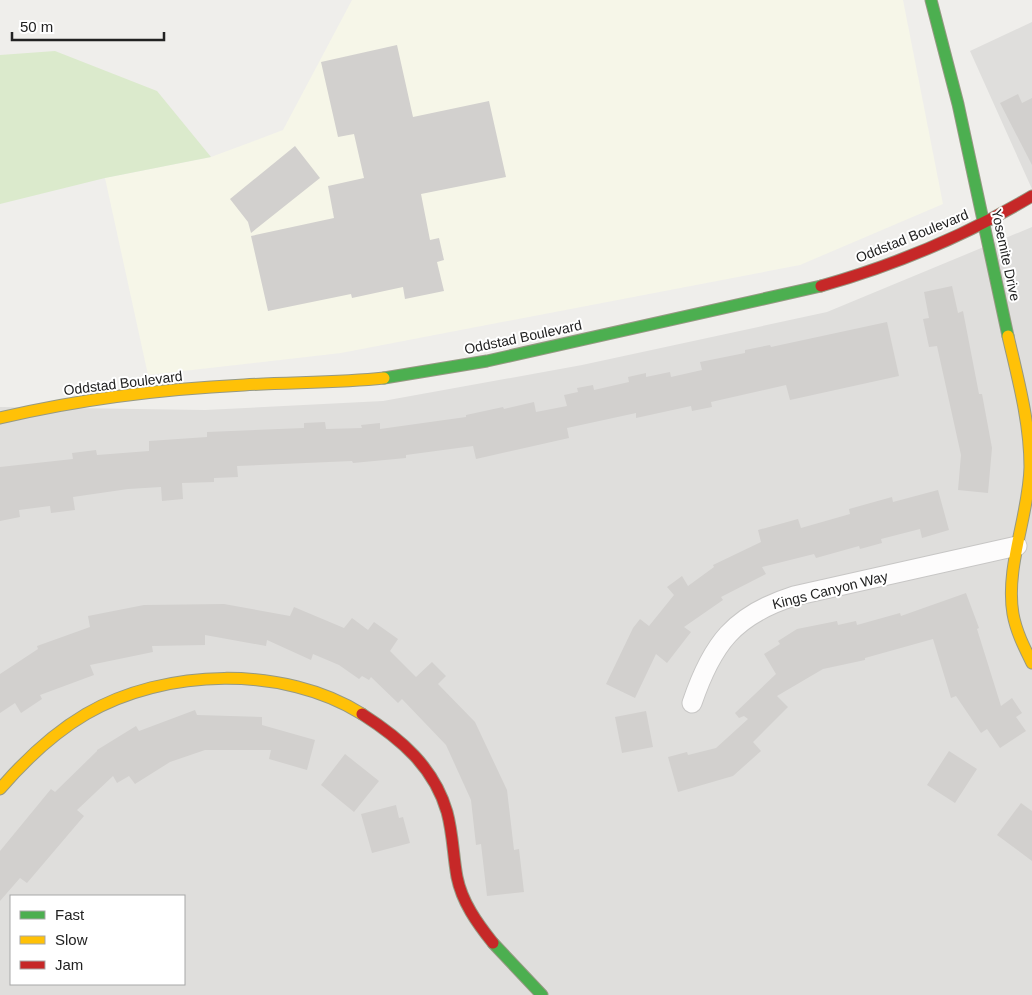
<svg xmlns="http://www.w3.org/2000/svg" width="1032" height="995" viewBox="0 0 1032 995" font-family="Helvetica,sans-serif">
<rect width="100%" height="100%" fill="#efeeeb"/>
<path fill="#dfdedc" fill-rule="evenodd" d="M 1032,22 L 1032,189 L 970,51 Z
M 1032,227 L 1032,995 L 0,995 L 0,407 L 205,410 L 383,401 L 582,365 L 827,312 ZM 11,896 L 184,896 L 184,984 L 11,984 Z"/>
<path fill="#f6f6e8" d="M 352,0 L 903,0 L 943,204 L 800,265 L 341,353 L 148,375 L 105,178 L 211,157 L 283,130 Z"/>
<path fill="#dbeacc" d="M 55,51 L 157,91 L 211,157 L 105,178 L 0,204 L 0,55 Z"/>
<path fill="#d2d0ce" d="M 397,45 L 413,117 L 489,101 L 506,177 L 421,194 L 430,240 L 439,238 L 444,260 L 437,262 L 444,291 L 405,299 L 403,287 L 352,298 L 351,294 L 268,311 L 251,236 L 334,218 L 328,186 L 364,178 L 354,134 L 338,137 L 321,62 Z
M 1018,94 L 1022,103 L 1032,98 L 1032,165 L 1000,103 Z
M 295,146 L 320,178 L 251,233 L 248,222 L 230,199 Z
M 952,286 L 958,313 L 963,311 L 979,394 L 982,394 L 992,448 L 988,493 L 958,490 L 961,455 L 937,346 L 929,347 L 923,319 L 929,318 L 924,292 Z
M 887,322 L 899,376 L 858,385 L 790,400 L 786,385 L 711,402 L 712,407 L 692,411 L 691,406 L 636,418 L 636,413 L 567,428 L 569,438 L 476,459 L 473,446 L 406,455 L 406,458 L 353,463 L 352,461 L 237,466 L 238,477 L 214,478 L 214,482 L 182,483 L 183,499 L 162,501 L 161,487 L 128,489 L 73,497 L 75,510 L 51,513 L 50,506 L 19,510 L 20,517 L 0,521 L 0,467 L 73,459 L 72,453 L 96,450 L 97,455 L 149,451 L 149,441 L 207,437 L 207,432 L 304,428 L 304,423 L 325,422 L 326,429 L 362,428 L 361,425 L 380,423 L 380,429 L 466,417 L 466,415 L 503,407 L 504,409 L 534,402 L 536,412 L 567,406 L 564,395 L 578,392 L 577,388 L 593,385 L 594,390 L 629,382 L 628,377 L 646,373 L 646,377 L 670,372 L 671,377 L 702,370 L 700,362 L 745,353 L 745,350 L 770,345 L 771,347 Z
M 938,490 L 949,530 L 922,538 L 920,529 L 881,539 L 882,543 L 860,549 L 859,546 L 816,558 L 814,554 L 762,567 L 766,574 L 721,597 L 723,600 L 684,627 L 691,632 L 667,663 L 656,654 L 635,698 L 606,684 L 633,628 L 640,619 L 649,626 L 674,595 L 667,587 L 682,576 L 688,586 L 714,567 L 713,565 L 761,542 L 758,530 L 798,519 L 801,528 L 850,514 L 849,509 L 892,497 L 893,502 Z
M 966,593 L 979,628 L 977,629 L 1001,706 L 1012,698 L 1022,713 L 1016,717 L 1026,731 L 1000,748 L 987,729 L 981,733 L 956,696 L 951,698 L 933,639 L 865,658 L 865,660 L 823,669 L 777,696 L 788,707 L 753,742 L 761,751 L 733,776 L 678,792 L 668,757 L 687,752 L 688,755 L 716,748 L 748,719 L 744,716 L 739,718 L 735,713 L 776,674 L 764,654 L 780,644 L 778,641 L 797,629 L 837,621 L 838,625 L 856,621 L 857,625 L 900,613 L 901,616 Z
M 224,604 L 290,616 L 294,607 L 344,628 L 352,618 L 368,630 L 374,622 L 398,639 L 390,651 L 416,677 L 432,662 L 446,676 L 438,684 L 475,722 L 507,790 L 514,850 L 519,849 L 524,892 L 487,896 L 481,844 L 476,845 L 471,800 L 446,745 L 402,699 L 398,703 L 371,677 L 369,680 L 362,676 L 359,679 L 339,665 L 313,654 L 311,660 L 267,640 L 266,646 L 205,635 L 205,645 L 152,646 L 153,652 L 90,665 L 94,675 L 40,695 L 42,699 L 21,713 L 15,703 L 0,713 L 0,674 L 38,649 L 37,646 L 90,627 L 88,616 L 144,605 Z
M 195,710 L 197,715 L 262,717 L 262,725 L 315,740 L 307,770 L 269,759 L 271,750 L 205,750 L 170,762 L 135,784 L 129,776 L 117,783 L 113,776 L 77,810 L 84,816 L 27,883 L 20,878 L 0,901 L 0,851 L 51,789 L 55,792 L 97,751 L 97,750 L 136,726 L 139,731 Z
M 646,711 L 653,747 L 622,753 L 615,717 Z
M 949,751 L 977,769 L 955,803 L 927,785 Z
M 345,754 L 379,781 L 354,812 L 321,785 Z
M 1021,803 L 1032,811 L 1032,861 L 997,835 Z
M 396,805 L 399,818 L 403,817 L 410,843 L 372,853 L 361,814 Z"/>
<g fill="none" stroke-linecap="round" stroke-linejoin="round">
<defs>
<path id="street" d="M 692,703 C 712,644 734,615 794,596 L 1017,546"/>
<path id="fast" d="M 931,0 L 958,104 L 1008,336
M 384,378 L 487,361 L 821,286
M 493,943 L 542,995"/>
<path id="slow" d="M 1008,336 C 1018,379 1030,423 1030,467 C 1029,515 1005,567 1013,614 C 1016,631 1024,647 1032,663
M 0,418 C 80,399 162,389 244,385 C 290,382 337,383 384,378
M 0,789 C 25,760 52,734 86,714 C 165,668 284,665 362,714"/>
<path id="jam" d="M 821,286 C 895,265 965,236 1032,196
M 362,714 C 401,739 434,767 447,812 C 453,834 453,855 457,877 C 462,902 477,923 493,943"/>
</defs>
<use href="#street" stroke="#c7c6c5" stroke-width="21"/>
<use href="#fast" stroke="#969983" stroke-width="13"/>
<use href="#slow" stroke="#969983" stroke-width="13"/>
<use href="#jam" stroke="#969983" stroke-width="13"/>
<use href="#street" stroke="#fdfcfc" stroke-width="19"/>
<use href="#fast" stroke="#4caf50" stroke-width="11"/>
<use href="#slow" stroke="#ffc107" stroke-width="11"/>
<use href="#jam" stroke="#c62828" stroke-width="11"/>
</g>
<g text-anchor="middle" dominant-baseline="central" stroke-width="4" stroke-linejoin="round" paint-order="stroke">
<g font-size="14" fill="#222" stroke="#fff">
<text transform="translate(912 236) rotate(-22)">Oddstad Boulevard</text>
<text transform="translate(1006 255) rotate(78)">Yosemite Drive</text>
<text transform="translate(523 337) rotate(-12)">Oddstad Boulevard</text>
<text transform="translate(123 383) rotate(-7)">Oddstad Boulevard</text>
<text transform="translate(830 590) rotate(-14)">Kings Canyon Way</text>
</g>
</g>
<rect x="10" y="895" width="175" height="90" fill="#ffffff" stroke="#a7a7a7"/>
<rect x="20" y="911" width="25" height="8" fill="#4caf50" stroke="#a7a7a7"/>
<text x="55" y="920" font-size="15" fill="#222222">Fast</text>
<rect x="20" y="936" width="25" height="8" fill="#ffc107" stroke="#a7a7a7"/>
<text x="55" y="945" font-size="15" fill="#222222">Slow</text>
<rect x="20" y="961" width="25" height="8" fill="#c62828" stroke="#a7a7a7"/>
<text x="55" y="970" font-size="15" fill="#222222">Jam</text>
<path d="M12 32v8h152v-8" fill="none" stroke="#222222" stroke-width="2.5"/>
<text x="20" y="32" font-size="15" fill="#222222" stroke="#ffffff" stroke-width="4" paint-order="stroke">50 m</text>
</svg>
